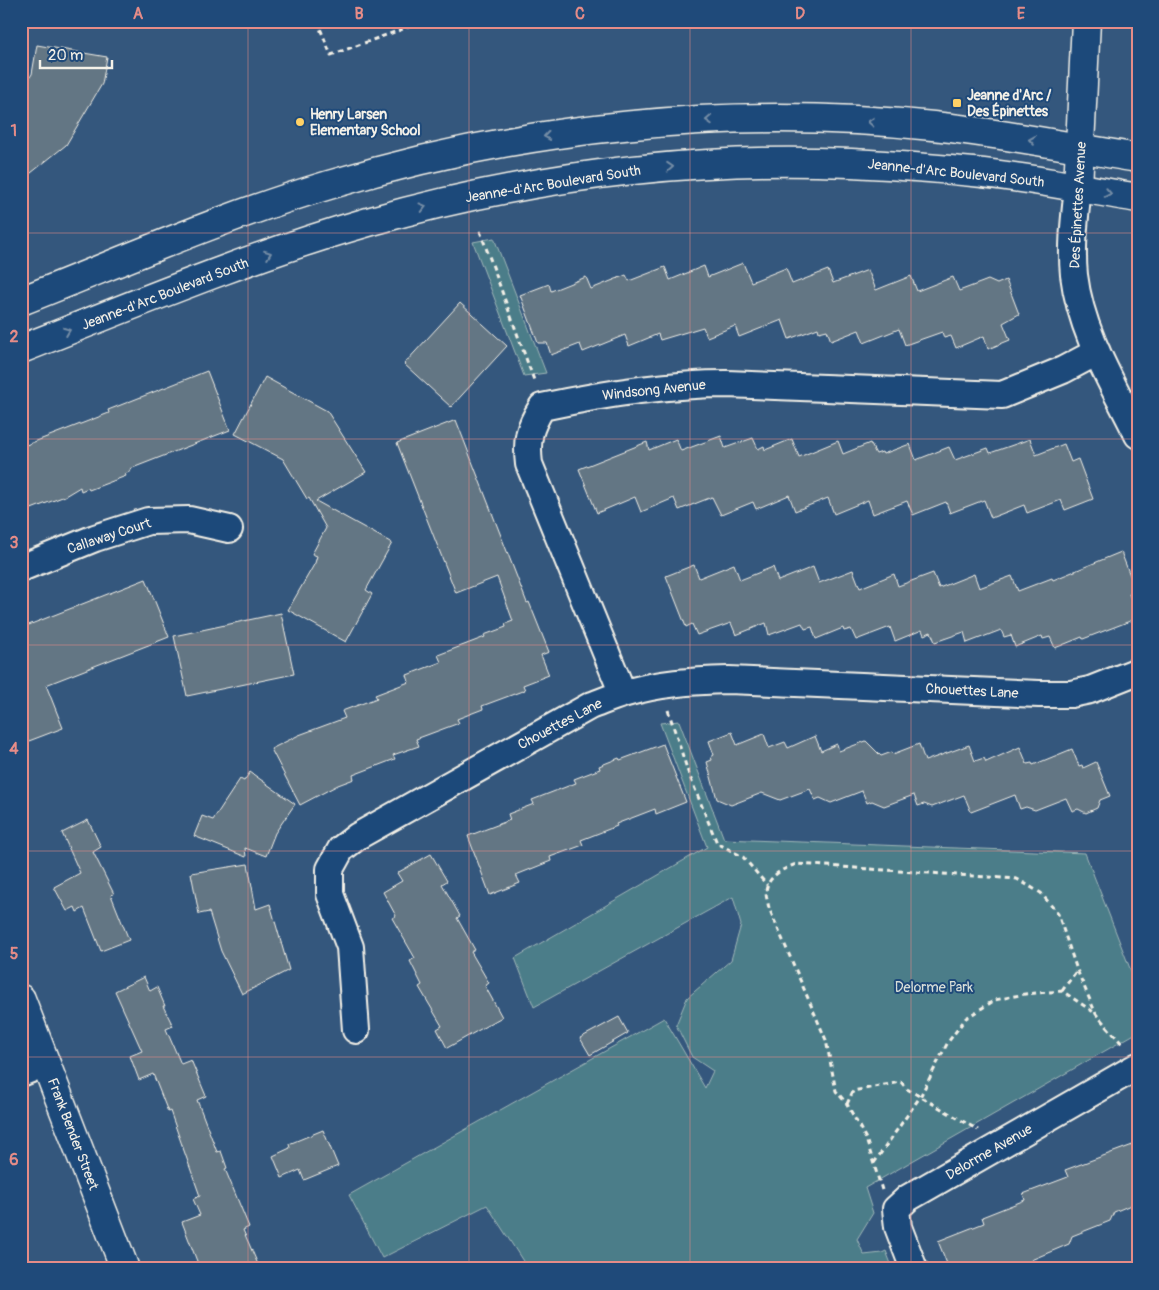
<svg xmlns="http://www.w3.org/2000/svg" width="1159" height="1290" viewBox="0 0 1159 1290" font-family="Pangolin,sans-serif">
<rect width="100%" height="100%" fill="#34577d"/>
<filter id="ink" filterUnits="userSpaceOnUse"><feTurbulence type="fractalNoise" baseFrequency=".02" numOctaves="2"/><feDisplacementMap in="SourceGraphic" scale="10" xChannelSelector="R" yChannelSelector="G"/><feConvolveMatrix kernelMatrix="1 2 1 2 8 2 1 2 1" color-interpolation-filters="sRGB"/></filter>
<g filter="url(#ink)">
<path fill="#4c7d89" stroke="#a0b7b8" d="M 494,238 L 546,373 L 524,376 L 473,242 Z
M 679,721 L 724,839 L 1085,853 L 1138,989 L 1138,1032 L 865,1188 L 873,1213 L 857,1239 L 864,1255 L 882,1253 L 886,1251 L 893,1269 L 528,1269 L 487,1205 L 382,1258 L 349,1195 L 664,1018 L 705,1088 L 713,1071 L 692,1057 L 676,1025 L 687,998 L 731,960 L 741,925 L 733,897 L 534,1007 L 515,958 L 707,847 L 660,723 Z"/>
<path fill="#647684" stroke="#f4f1e8" d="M 37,45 L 107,57 L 102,84 L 66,145 L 21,181 L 21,91 L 32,74 Z
M 743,263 L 751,282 L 786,268 L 792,284 L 828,270 L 833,283 L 868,270 L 876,290 L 911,276 L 917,291 L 953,277 L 959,291 L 988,280 L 997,284 L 1006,280 L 1019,314 L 1003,323 L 1010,340 L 988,349 L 984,336 L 956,348 L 951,336 L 944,338 L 942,332 L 905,345 L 899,329 L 864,343 L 859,330 L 831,341 L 827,330 L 819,332 L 818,328 L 789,339 L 782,320 L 739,337 L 735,326 L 707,337 L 703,327 L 660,340 L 658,334 L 629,346 L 625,335 L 583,352 L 580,344 L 551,355 L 547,343 L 538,343 L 520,295 L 549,284 L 551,291 L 586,277 L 591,289 L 626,275 L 629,281 L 665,267 L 670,280 L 704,266 L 708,277 Z
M 460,303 L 507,346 L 451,407 L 404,364 Z
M 207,371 L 230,430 L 130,469 L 131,471 L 125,474 L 126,476 L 89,490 L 88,488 L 81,491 L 80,487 L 65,496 L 21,513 L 21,447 L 109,413 L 108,410 Z
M 265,377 L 327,411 L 366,472 L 316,501 L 392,543 L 366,590 L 372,594 L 346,642 L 288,610 L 315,563 L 317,556 L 312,554 L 326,528 L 309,498 L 307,499 L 283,459 L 235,434 Z
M 456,420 L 527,603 L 529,602 L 549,652 L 541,655 L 549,675 L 523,685 L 525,690 L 482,706 L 483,709 L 457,719 L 459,723 L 416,739 L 419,746 L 393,755 L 395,759 L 353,775 L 354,779 L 338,785 L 300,805 L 271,749 L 299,735 L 345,718 L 342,711 L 377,698 L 375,695 L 409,682 L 407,675 L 441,662 L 438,655 L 485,637 L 484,635 L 506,627 L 505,624 L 513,621 L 497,577 L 456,593 L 397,443 Z
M 721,436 L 725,448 L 753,438 L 758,449 L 764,446 L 765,450 L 792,439 L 799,457 L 838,441 L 843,454 L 870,443 L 876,454 L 882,452 L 883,454 L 910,444 L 916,460 L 949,447 L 955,460 L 988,448 L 990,453 L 1030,439 L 1036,455 L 1064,444 L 1071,462 L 1078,459 L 1093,499 L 1065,510 L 1061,500 L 1027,513 L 1024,505 L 991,518 L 984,500 L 950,513 L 946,502 L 913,515 L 907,501 L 873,514 L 868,500 L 834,514 L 828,498 L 795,511 L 789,495 L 756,509 L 753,502 L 721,515 L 712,497 L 679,510 L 674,498 L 641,512 L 635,497 L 597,513 L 579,469 L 647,442 L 649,450 L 676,439 L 681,451 Z
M 1121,552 L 1136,591 L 1129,594 L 1138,618 L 1083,639 L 1082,637 L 1055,648 L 1050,637 L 1043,639 L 1042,636 L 1015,647 L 1011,635 L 1004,637 L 1001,630 L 967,643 L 964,632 L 935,642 L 931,632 L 924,635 L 922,630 L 895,641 L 890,627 L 856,640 L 851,629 L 844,631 L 843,628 L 816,639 L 812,627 L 805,629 L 802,623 L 769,635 L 766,623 L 736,635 L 731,623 L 697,635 L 692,624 L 686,627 L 666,576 L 694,565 L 699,578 L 734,564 L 740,580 L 773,567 L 778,581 L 813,567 L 819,583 L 853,570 L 860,588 L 894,574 L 898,586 L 933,573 L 939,588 L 974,574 L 979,588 L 1012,576 L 1018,591 L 1052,578 L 1053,580 Z
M 146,579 L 169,637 L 46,685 L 63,728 L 21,744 L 21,628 Z
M 281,613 L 294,674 L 187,696 L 174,636 Z
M 732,732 L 737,745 L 764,734 L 769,748 L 785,742 L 788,748 L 815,736 L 821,751 L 837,744 L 839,751 L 866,741 L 881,756 L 892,752 L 893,754 L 919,744 L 925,761 L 969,745 L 975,761 L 984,758 L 986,762 L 1020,747 L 1027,764 L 1032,763 L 1033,765 L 1072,749 L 1079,766 L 1082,765 L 1083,768 L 1096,762 L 1110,796 L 1100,800 L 1097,808 L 1086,813 L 1078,809 L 1072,811 L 1066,798 L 1035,810 L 1026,807 L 1020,809 L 1015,795 L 971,812 L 964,795 L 932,807 L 924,804 L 918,806 L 914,795 L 884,806 L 872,801 L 867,803 L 862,791 L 831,803 L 820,798 L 815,800 L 810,789 L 780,800 L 762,793 L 731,805 L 717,799 L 707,762 L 712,760 L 711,757 L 714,755 L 709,741 Z
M 663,744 L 686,802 L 656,814 L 655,809 L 616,824 L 617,826 L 581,840 L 583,845 L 550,857 L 551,861 L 516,875 L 520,883 L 490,895 L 468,836 L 510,820 L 508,814 L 534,804 L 532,800 L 576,783 L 574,779 L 600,769 L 599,766 L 619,758 L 620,760 Z
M 250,772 L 295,804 L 275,833 L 266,856 L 245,848 L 246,857 L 194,836 L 202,816 L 213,820 L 240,779 L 244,781 Z
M 88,820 L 101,847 L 93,852 L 114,894 L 111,895 L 129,940 L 101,951 L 84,908 L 77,912 L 75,907 L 67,911 L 54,887 L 80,873 L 62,833 Z
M 431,854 L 447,881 L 442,884 L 460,916 L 457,918 L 475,950 L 471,952 L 489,983 L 485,986 L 502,1017 L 447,1048 L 437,1029 L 442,1026 L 419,987 L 422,985 L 410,961 L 415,958 L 392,918 L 396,916 L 383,892 L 402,881 L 397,873 Z
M 248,864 L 256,909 L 270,904 L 289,970 L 242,994 L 221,951 L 209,912 L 199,914 L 191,873 Z
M 144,977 L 150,991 L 157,987 L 165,1006 L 163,1006 L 173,1026 L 166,1029 L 181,1064 L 191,1060 L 206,1096 L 197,1100 L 217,1152 L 221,1151 L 227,1168 L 225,1169 L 249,1227 L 243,1230 L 260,1269 L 200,1269 L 182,1222 L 200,1215 L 193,1199 L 200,1196 L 170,1111 L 168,1112 L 153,1074 L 139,1080 L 130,1056 L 142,1051 L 115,991 Z
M 619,1017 L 628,1033 L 590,1055 L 580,1038 Z
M 323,1130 L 338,1166 L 304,1180 L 300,1170 L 282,1178 L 273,1156 L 290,1148 L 289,1144 Z
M 1138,1143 L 1138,1202 L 1114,1212 L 1110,1221 L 1072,1236 L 1069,1244 L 1031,1260 L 1027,1269 L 949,1269 L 938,1241 L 984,1223 L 982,1217 L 1025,1200 L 1023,1194 L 1068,1177 L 1065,1170 Z"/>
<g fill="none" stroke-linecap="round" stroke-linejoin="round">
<defs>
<path id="minor" d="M 1078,187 C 1075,216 1071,246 1074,275 C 1081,333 1113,384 1138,435
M 21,568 L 95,538 L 148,521 L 189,520 L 229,529
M 623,694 L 529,464 C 526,439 529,428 542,407 C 603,394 664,384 727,384 L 1002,395 L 1063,370 L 1097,352
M 356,1030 L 350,947 L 330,894 L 330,869 L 341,849 L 358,836 L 590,706 C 601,702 612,697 623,694 C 657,683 693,681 729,680 L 1039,694 L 1071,694 L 1090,690 L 1138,671
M 21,1073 L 46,1063
M 914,1269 L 898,1227 L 896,1209 L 908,1198 L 1138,1066"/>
<path id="tertiary" d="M 1078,187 L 1086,21
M 21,999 L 125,1269"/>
<path id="secondary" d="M 21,301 C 123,261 224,216 329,185 C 523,126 731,105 933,126 C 1002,133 1069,147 1138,158
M 21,349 C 136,304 250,256 368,222 C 513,181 666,159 817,162 C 869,163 921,167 973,172 C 1028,177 1083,189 1138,198"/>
</defs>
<use href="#minor" stroke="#f4f1e8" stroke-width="30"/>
<use href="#tertiary" stroke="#f4f1e8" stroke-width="31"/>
<use href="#secondary" stroke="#f4f1e8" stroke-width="31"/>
<path stroke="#f4f1e8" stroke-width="3" stroke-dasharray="5 4" stroke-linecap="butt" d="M 317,21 L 331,55 L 425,21
M 480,231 L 535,383
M 668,710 L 688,772 L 717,843 L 743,857 L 767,885
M 1062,991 L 1077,970
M 847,1104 L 853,1091 L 901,1082 L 907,1089 L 978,1130
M 874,1163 L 920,1097 L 948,1042 L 966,1018 L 995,1000 L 1025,994 L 1062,991 L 1095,1013
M 882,1190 L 866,1139 L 847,1104 L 836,1091 L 826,1040 L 769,908 C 768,903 766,897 766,892 C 767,876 784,868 797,864 L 1017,879 L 1041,893 L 1058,914 L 1077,970 L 1096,1014 L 1124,1046"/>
<use href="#minor" stroke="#1f4a7a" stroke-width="26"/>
<use href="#tertiary" stroke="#1f4a7a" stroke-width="28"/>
<use href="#secondary" stroke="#1f4a7a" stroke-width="28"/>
</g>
<defs><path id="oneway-chevron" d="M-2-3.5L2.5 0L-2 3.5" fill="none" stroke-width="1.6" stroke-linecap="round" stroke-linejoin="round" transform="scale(1.25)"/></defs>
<g stroke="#748da6">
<use href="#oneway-chevron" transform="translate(709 120) rotate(177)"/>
<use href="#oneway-chevron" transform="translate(871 122) rotate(-177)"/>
<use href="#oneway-chevron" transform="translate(547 136) rotate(172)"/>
<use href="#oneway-chevron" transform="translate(1032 140) rotate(-172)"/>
<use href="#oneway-chevron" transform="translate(670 167) rotate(-4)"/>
<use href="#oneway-chevron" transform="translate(1108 193) rotate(11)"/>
<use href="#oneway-chevron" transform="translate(423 207) rotate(-15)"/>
<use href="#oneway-chevron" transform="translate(268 254) rotate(-21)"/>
<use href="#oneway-chevron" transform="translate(67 331) rotate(-21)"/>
</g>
</g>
<path fill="none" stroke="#e58c88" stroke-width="1" stroke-opacity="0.55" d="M 248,21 L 248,1269M 469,21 L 469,1269M 690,21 L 690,1269M 911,21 L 911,1269M 21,233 L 1138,233M 21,439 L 1138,439M 21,645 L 1138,645M 21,851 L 1138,851M 21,1057 L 1138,1057"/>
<g fill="#ffd166" stroke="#1f4a7a" stroke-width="2">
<rect x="952" y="98" width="10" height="10" rx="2.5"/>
<circle cx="300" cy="122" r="5"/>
</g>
<g text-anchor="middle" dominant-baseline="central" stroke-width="4" stroke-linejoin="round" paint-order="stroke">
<g font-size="14" font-weight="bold" fill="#f4f1e8" stroke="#1f4a7a" text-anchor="start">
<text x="967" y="95">Jeanne d'Arc /<tspan x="967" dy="16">Des Épinettes</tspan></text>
<text x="310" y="114">Henry Larsen<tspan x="310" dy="16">Elementary School</tspan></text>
</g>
<g font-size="14" fill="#f4f1e8" stroke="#1f4a7a">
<text transform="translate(956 173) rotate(6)">Jeanne-d'Arc Boulevard South</text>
<text transform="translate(553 184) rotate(-9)">Jeanne-d'Arc Boulevard South</text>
<text transform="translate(1078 205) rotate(-87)">Des Épinettes Avenue</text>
<text transform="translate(165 294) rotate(-21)">Jeanne-d'Arc Boulevard South</text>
<text transform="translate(654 390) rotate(-6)">Windsong Avenue</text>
<text transform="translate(109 536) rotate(-18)">Callaway Court</text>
<text transform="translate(972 691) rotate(3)">Chouettes Lane</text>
<text transform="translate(560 724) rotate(-28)">Chouettes Lane</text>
<text transform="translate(73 1134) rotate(69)">Frank Bender Street</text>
<text transform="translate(989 1152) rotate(-30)">Delorme Avenue</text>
</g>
<g font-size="14" fill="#dbe0da" stroke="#1f4a7a">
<text x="934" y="987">Delorme Park</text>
</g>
</g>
<rect width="1159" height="1290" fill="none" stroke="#1f4a7a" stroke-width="55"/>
<path d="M40 60v8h72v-8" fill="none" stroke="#f4f1e8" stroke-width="2.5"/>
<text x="48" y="60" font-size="15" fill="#f4f1e8" stroke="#1f4a7a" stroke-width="4" paint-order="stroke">20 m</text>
<rect x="28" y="28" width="1104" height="1234" fill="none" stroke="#e58c88" stroke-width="2"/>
<g font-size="16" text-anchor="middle" font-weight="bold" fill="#e58c88">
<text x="138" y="19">A</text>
<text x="359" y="19">B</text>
<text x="580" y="19">C</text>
<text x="800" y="19">D</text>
<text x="1021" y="19">E</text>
<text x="14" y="136">1</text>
<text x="14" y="342">2</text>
<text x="14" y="548">3</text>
<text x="14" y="754">4</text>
<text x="14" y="959">5</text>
<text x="14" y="1165">6</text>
</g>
</svg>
